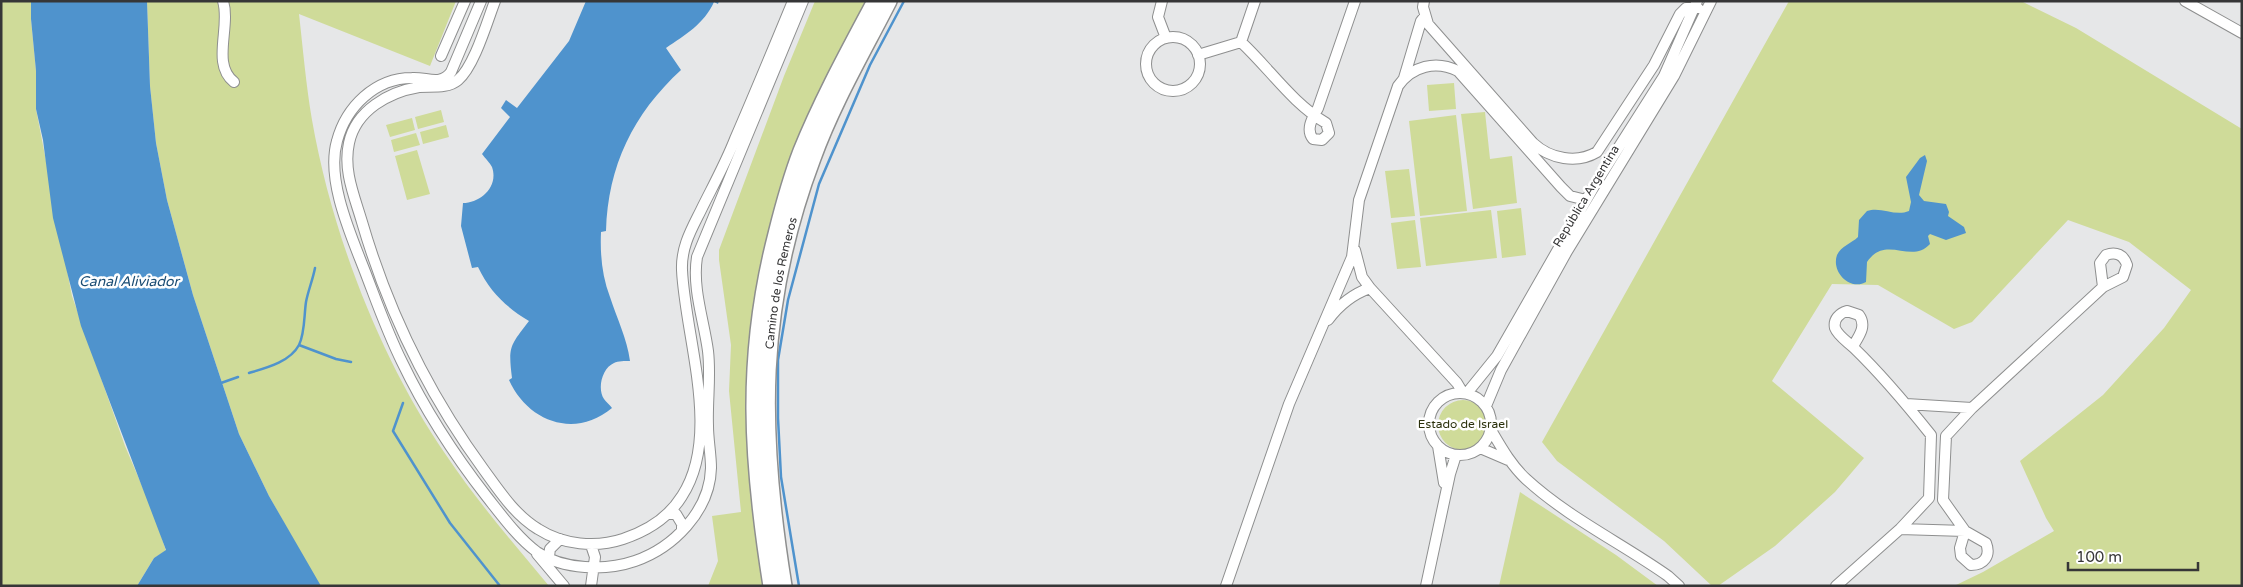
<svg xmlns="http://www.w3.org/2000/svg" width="2243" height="587" viewBox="0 0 2243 587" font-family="'Varela Round',sans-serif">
<rect width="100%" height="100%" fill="#e6e7e8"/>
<path fill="#cfdb99" d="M 1,1 L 31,1 L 31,19 L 36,71 L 36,109 L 72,296 L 125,446 L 154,514 L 166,551 L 154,558 L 137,586 L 1,586 Z
M 147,1 L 456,1 L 430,66 L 299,14 C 303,49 306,85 312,120 C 332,234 380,359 446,455 C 477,501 513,543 549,586 L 321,586 L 318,583 L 269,496 L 239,434 L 193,295 L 167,200 L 156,143 L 150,86 Z
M 815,1 L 867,1 L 773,216 L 767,586 L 708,586 L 718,561 L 712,516 L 741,512 L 729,391 L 731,345 L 719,260 L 719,250 L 784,76 Z
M 1789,1 L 2021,1 L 2076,28 L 2242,129 L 2242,586 L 1954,586 L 1983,572 L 2054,531 L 2046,518 L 2020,461 L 2103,395 L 2164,328 L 2191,290 L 2129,242 L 2068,220 L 1972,322 L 1954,329 L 1878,285 L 1832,284 L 1772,381 L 1864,458 L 1835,492 L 1775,546 L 1718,586 L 1712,586 L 1664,541 L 1557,461 L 1542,442 Z
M 1454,83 L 1456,109 L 1429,111 L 1427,85 Z
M 441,110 L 444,122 L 418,129 L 415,117 Z
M 1485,112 L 1490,159 L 1512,156 L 1517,203 L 1473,209 L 1461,114 Z
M 1456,115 L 1467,211 L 1420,216 L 1409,121 Z
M 412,118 L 415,130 L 390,137 L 386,125 Z
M 446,125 L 449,137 L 423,144 L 420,132 Z
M 416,133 L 420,145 L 394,152 L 391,140 Z
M 417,150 L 430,194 L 407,200 L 395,156 Z
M 1409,169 L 1415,216 L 1391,218 L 1385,171 Z
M 1521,208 L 1526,255 L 1502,258 L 1497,211 Z
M 1491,210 L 1497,258 L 1426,266 L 1420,218 Z
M 1415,220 L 1421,267 L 1397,269 L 1391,223 Z
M1438 425a25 25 0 1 1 50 0a25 25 0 1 1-50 0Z
M 1520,492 L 1616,555 L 1658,586 L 1499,586 Z"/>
<path fill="#4f93cd" d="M 31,1 L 147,1 L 150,86 L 156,143 L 167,200 L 193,295 L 239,434 L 269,496 L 321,586 L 137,586 L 154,558 L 166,550 L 81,326 L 53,218 L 43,140 L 36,109 L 36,71 L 31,19 Z
M 586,1 L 719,1 L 718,4 L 714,2 C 704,24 685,35 666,48 L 681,70 C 633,114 608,166 606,231 L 601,232 C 600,254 602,276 610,297 C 617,319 627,338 630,361 C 625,361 618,361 614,363 C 602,368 597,389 604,399 C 606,402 610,405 612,408 C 575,439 528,422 509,380 L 512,378 C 508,346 510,346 529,321 C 506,307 490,292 478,267 L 472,268 L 461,226 L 463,203 C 480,203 499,187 492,167 C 490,163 485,158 482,154 L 510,117 L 501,108 L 506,100 L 517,108 L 569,41 Z
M 1925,155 L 1927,161 L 1919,195 L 1924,201 L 1946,204 L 1949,212 L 1948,216 L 1964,227 L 1966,233 L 1946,240 L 1930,234 L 1928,236 L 1930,244 C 1911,265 1886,234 1867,262 L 1866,282 C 1850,291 1831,272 1837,255 C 1841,246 1852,243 1858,237 L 1859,220 L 1867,211 C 1881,206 1895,217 1909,211 L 1911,202 L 1906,177 L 1920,158 Z"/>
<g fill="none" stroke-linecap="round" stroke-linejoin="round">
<path stroke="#4f93cd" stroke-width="2.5" d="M 299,345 L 336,359 L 351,362
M 249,373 C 266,368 290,362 299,345 C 305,333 304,315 306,302 C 308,291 313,279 315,268
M 221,383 L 238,377
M 403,403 L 393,431 L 450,523 L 500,586
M 799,586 L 781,477 L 778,418 L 778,360 L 788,300 L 819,184 L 870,65 L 904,1"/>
<defs>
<path id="minor" d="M 223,1 C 231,27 211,64 234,82
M 481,1 L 451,72 C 441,86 427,77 412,78 C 375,78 346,107 337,141 C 326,179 350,233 364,269 C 376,300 387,332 402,362 C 425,410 455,456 487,497 C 502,516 518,538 537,552 C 563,570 606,571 635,561 C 673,548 710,511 711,468 C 711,454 708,440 708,426 C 707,401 711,376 708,351 C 704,321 692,288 697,257 L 803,1
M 495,1 C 487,22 474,67 458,80 C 447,89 432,86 419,87 C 389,92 356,110 349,143 C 343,170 354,195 362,222 C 388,311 429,395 484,470 C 500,492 515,515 538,529 C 563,545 596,548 623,539 C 647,531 669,517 682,496 C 722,435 685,337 682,270 C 681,245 693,227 703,206 C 714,184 726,162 735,139 C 755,93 774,47 793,1
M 1162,1 L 1158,17 L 1166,38
M 1424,1 L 1423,7 L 1428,24 L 1533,143 C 1550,159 1577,164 1597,152 L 1654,65 L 1680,14 L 1686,8 L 1698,8
M 2185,1 L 2242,33
M1146 64a27 27 0 1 1 54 0a27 27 0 1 1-54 0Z
M 1241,42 L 1255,1
M 1198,55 L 1241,42 C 1270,69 1292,103 1326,123 L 1329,133 L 1322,140 L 1313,139 C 1305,129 1313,117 1318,108 L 1355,1
M 441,56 L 465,1
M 1404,78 L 1421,21 L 1425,16
M 1370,288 L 1457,383 L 1463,393
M 1328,320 C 1339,305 1353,294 1370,288 L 1362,277 L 1355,250
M1429 424a31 31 0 1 1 62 0a31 31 0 1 1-62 0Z
M 1467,393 L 1497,356 L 1596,183 L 1664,76 L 1697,1
M 1906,404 L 1972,408
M 1486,406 L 1501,370 L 1566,253 L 1674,76 L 1711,1
M 1491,430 C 1501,447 1511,465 1526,479 C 1567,517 1623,544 1668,576 L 1679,586
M 1438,446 L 1444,483
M 1480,448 L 1508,460
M 667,514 L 676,514 L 682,524 L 682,531
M 1900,529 L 1965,531 L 1986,543 C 1991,556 1984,565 1971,565 L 1961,556 L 1960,548 L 1965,531
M 1965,531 L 1943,500 L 1946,436 L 1972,408 L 2103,287 L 2123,277 L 2127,265 C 2124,255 2116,251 2106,255 L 2100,263 L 2103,287
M 537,554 L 564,586
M 548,563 L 550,549 L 560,539
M 591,586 L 595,557 L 591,545
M 1226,586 L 1289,404 L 1352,257 L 1359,200 L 1398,86 C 1412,66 1436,60 1458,71 L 1561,187 L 1570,196 L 1586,200
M 1426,586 L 1450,474 L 1456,455
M 1836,586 L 1900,529 L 1929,498 L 1931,435 C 1907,405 1882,375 1854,348 C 1848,342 1838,336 1835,328 C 1833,319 1840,313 1847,311 L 1859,315 C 1867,326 1859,336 1853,346"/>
<g id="secondary">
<path d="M 771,586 C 751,460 744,358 776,234 C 783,206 791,177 801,151 C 822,99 849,50 875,1"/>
<path id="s1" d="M 784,586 C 759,432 757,306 813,158 C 833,103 863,52 889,1"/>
</g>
</defs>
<use href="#minor" stroke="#8e8f8f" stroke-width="12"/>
<use href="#secondary" stroke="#8e8f8f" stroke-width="18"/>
<use href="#minor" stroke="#fff" stroke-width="10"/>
<use href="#secondary" stroke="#fff" stroke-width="15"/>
</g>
<g text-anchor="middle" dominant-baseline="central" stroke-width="5" stroke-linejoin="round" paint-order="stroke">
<g font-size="12" fill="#363637" stroke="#fff">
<text transform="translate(1586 196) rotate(-59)">República Argentina</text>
<text stroke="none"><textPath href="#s1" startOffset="305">Camino de los Remeros</textPath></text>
</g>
<g font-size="12" fill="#2c320d" stroke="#fff">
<text x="1463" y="424">Estado de Israel</text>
</g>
<g font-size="14" font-style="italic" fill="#1a4c73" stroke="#fff">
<text x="129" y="281">Canal Aliviador</text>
</g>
</g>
<rect width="2243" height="587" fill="none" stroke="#363637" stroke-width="5"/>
<path d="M2068 562v8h130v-8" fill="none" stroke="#363637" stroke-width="2.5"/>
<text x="2076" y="562" font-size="15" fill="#363637" stroke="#ffffff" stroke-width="4" paint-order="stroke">100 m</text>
</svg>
